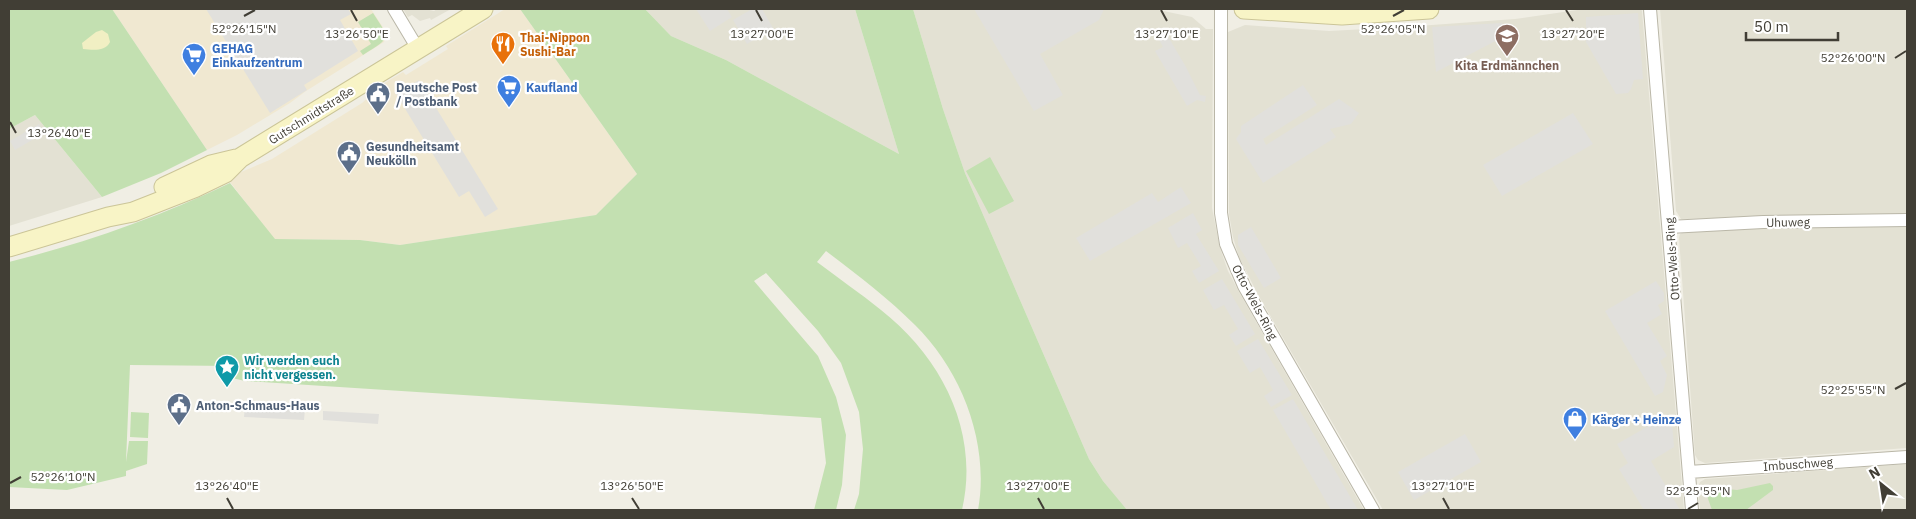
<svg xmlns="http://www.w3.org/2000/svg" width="1916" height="519" viewBox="0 0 1916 519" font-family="'IBM Plex Sans',sans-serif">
<rect width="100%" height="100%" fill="#f0eee4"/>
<path fill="#e3e1d3" d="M 403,9 L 425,9 L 434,11 L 437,9 L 451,9 L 431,20 L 430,18 L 420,21 L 412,15 L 408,17 Z
M 645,9 L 855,9 L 899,154 L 726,60 L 671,36 Z
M 913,9 L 1154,9 L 1192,17 L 1206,29 L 1213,29 L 1212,208 L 1220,248 L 1228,271 L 1239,292 L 1364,510 L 1127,510 L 1122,505 L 1103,481 L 1089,459 L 965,173 L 943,109 Z
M 1584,9 L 1641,9 L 1642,11 L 1684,510 L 1383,510 L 1257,293 L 1239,257 L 1233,237 L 1229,214 L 1228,32 L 1245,25 L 1329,31 L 1404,27 L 1515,19 Z
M 1660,9 L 1907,9 L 1907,215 L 1681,219 L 1676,211 Z
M 35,115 L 102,197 L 9,226 L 9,129 Z
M 1907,226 L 1907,448 L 1705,463 L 1698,460 L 1695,455 L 1679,238 L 1680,234 L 1684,232 L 1762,228 Z
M 1907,464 L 1907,510 L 1700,510 L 1698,487 L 1700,482 L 1705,479 Z"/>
<path fill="#f0e8d1" d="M 112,9 L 371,9 L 386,32 L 386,37 L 384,42 L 306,91 L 290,103 L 237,135 L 207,150 Z
M 505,9 L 520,9 L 637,174 L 596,215 L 400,245 L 360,240 L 274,239 L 227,178 L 272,159 L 362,103 L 383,84 L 403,72 L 406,75 L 448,49 L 446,46 Z"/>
<path fill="#c3e0b1" d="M 9,9 L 112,9 L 207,150 L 161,173 L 102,197 L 35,115 L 9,129 Z
M 520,9 L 645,9 L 671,36 L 726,60 L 899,154 L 855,9 L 913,9 L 943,109 L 965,173 L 1089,459 L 1103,481 L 1127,510 L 978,510 C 990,444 962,371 915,325 C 888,298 856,274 826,251 L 817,262 C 838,278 860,293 881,310 C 942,358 980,432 962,510 L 854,510 L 859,494 L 863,449 L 859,412 L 841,363 L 818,331 L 766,273 L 754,281 L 818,356 L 836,397 L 846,435 L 842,485 L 836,510 L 814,510 L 826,463 L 821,418 L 245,381 L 232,378 L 233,366 L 130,365 L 126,462 L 129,441 L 148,441 L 147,464 L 126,471 L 126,476 L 67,490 L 9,487 L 9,262 C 85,243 159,217 230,183 L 275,239 L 360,240 L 400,245 L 596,215 L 637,174 Z
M 373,13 C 391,40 390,38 363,55 L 360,51 L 371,44 L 358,22 Z
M 990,157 L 1014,201 L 989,214 L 966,171 Z
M 131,412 L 149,413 L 148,438 L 130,437 Z
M 1770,483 L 1773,486 L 1773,490 L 1746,510 L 1712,510 L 1707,496 L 1711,491 L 1717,488 L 1737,490 Z"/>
<path fill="#f1efc3" d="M 102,30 L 108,34 L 110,42 C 105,52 92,50 83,49 L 82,43 L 96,32 Z"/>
<path fill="#e1e0dc" d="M 206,9 L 348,9 L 351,14 L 340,20 L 358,51 L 304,85 L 307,90 L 270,113 Z
M 696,9 L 727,9 L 732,17 L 710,31 Z
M 752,9 L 762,9 L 773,28 L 747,44 L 733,20 Z
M 974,9 L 1104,9 L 1099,20 L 1040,54 L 1063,95 L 1034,111 Z
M 1638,13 L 1643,79 L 1634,80 L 1631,89 L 1628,93 L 1616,94 L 1586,42 L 1586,17 Z
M 1502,23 L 1505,36 L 1436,72 L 1432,27 Z
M 1163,28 L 1186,67 L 1200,95 L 1206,96 L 1205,102 L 1197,100 L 1187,106 L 1155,51 L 1163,47 L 1155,32 Z
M 419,80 L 498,209 L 485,217 L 469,191 L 459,197 L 396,94 Z
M 1303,85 L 1317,105 L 1263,139 L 1266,145 L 1339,99 L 1359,113 L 1351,124 L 1330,129 L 1336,137 L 1263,183 L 1236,139 L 1241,132 L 1241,126 Z
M 1573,113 L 1593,144 L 1502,196 L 1483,165 Z
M 39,124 L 44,133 L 15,150 L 10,141 Z
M 1181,187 L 1191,203 L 1090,261 L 1076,238 L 1152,193 L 1158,202 Z
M 1193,213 L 1202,230 L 1196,234 L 1219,271 L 1199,283 L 1192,271 L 1201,266 L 1187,243 L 1178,248 L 1168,228 Z
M 1251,227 L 1281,278 L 1264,288 L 1238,245 L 1238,235 Z
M 1222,279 L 1255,334 L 1236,346 L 1229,335 L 1238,329 L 1224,305 L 1214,310 L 1203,290 Z
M 1656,281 L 1664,293 L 1664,301 L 1658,305 L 1662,314 L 1647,323 L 1667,356 L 1660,361 L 1667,375 L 1663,392 L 1655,396 L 1605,311 Z
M 1258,339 L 1292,395 L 1271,407 L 1264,396 L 1273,390 L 1260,367 L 1250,373 L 1237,351 Z
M 1293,399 L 1358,510 L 1331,510 L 1273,410 Z
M 245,407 L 305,409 L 304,420 L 244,417 Z
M 323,411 L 379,414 L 378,424 L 323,420 Z
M 1668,415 L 1672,423 L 1674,447 L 1651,461 L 1680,510 L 1644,510 L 1619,469 L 1628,463 L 1617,444 Z
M 1465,434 L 1481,462 L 1414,500 L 1398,472 Z"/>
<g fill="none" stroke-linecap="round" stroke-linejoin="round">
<defs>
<path id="street" d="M 394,9 L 418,49
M 1221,9 L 1221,213 L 1226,244 L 1244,286 L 1373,510
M 1650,9 L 1692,510
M 1669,227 L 1763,222 L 1907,220
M 1689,472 L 1907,457"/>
<path id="secondary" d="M 1244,9 L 1342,15 L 1429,9
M 164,187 L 211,165 L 236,159
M 9,247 L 108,217 L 133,212 L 194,188 L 225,173 L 240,158 L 483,9"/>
</defs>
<use href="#street" stroke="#bab7a8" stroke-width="14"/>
<use href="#secondary" stroke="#cbc598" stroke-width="21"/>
<use href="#street" stroke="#fff" stroke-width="12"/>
<use href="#secondary" stroke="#f8f4c6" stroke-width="19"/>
</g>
<path fill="none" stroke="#413e35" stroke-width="2" d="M 351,10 L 357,21M 756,10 L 762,21M 1161,10 L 1167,21M 1566,10 L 1573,21M 244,16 L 255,10M 1393,16 L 1404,10M 1895,58 L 1906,51M 10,122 L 16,133M 1895,389 L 1906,383M 10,483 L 21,477M 227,498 L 233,509M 632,498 L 639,509M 1038,498 L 1044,509M 1443,498 L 1449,509M 1688,509 L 1698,503"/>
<defs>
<symbol id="school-pin" viewBox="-11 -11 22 30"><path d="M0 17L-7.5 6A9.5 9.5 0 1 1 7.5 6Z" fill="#8d6e63" stroke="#fff"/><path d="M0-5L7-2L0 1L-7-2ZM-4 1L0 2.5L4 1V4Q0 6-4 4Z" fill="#fff"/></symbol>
<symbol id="restaurant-pin" viewBox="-11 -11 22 30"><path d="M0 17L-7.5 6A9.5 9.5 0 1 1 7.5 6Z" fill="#e8710a" stroke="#fff"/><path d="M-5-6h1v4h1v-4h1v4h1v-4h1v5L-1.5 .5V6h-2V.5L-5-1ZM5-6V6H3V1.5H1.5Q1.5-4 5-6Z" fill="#fff"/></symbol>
<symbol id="supermarket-pin" viewBox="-11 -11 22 30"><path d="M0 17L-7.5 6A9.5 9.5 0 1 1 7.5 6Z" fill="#3f7fe0" stroke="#fff"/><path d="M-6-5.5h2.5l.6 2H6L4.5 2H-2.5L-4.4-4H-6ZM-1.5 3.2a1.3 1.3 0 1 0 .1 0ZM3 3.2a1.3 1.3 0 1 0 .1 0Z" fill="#fff"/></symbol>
<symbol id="civic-pin" viewBox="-11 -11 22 30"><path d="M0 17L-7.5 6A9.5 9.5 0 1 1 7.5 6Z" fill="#5c6f8a" stroke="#fff"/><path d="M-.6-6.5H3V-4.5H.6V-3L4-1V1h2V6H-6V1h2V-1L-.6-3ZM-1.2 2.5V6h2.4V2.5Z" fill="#fff"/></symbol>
<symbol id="sight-pin" viewBox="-11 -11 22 30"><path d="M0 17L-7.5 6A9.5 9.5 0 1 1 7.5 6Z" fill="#0f9aa8" stroke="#fff"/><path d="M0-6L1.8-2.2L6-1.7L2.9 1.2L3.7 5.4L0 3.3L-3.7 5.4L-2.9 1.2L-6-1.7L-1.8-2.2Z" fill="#fff"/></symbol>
<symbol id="shop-pin" viewBox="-11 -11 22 30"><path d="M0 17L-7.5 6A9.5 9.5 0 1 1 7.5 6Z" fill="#3f7fe0" stroke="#fff"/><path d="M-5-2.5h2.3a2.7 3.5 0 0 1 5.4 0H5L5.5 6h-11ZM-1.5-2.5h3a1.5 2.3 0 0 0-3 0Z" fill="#fff"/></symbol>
</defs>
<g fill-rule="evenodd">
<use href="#school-pin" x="1493" y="22" width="28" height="38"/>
<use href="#restaurant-pin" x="489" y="30" width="28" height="38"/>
<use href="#supermarket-pin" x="180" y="41" width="28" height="38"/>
<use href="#supermarket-pin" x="495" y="73" width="28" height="38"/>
<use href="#civic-pin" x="364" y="80" width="28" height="38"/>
<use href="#civic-pin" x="335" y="139" width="28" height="38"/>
<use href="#sight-pin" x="213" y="353" width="28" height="38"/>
<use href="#civic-pin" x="165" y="391" width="28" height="38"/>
<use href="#shop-pin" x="1561" y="405" width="28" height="38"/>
</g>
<g text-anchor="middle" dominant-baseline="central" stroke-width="4.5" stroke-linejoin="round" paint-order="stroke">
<g font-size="12" font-weight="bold" fill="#c56008" stroke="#fff" text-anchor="start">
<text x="520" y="37">Thai-Nippon<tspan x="520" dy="14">Sushi-Bar</tspan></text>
</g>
<g font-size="12" font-weight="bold" fill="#366cbe" stroke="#fff" text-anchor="start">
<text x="212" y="48">GEHAG<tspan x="212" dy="14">Einkaufzentrum</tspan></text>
<text x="526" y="87">Kaufland</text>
<text x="1592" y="419">Kärger + Heinze</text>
</g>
<g font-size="12" font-weight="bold" fill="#785e54" stroke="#fff">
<text x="1507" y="65">Kita Erdmännchen</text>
</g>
<g font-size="12" font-weight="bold" fill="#4e5e75" stroke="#fff" text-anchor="start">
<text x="396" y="87">Deutsche Post<tspan x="396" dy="14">/ Postbank</tspan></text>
<text x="366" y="146">Gesundheitsamt<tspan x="366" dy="14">Neukölln</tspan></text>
<text x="196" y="405">Anton-Schmaus-Haus</text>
</g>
<g font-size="12" fill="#413e35" stroke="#fff">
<text transform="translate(311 115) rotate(-32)">Gutschmidtstraße</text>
<text transform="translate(1788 222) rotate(-1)">Uhuweg</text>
<text transform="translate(1672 259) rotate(-94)">Otto-Wels-Ring</text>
<text transform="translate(1255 302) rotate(62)">Otto-Wels-Ring</text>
<text transform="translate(1798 464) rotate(-4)">Imbuschweg</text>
</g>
<g font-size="12" font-weight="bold" fill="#0d838f" stroke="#fff" text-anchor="start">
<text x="244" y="360">Wir werden euch<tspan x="244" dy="14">nicht vergessen.</tspan></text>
</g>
</g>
<g font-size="12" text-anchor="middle" fill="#413e35" stroke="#fff" stroke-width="4.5" stroke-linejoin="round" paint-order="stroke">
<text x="244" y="33">52°26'15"N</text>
<text x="1393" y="33">52°26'05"N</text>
<text x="357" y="38">13°26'50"E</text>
<text x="762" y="38">13°27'00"E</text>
<text x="1573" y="38">13°27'20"E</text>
<text x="1167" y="38">13°27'10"E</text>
<text x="1853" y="62">52°26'00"N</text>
<text x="59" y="137">13°26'40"E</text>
<text x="1853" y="394">52°25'55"N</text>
<text x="63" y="481">52°26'10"N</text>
<text x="227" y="490">13°26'40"E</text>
<text x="632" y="490">13°26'50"E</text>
<text x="1038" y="490">13°27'00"E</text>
<text x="1443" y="490">13°27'10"E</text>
<text x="1698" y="495">52°25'55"N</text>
</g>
<rect width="1916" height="519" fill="none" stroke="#413e35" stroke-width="20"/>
<g transform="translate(1881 484) rotate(330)" stroke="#ffffff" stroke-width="4" paint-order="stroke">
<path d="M0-4L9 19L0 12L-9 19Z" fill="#413e35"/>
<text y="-8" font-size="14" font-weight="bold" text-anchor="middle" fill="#413e35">N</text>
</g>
<path d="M1746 32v8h92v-8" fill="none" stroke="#413e35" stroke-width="2.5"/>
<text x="1754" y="32" font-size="15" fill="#413e35" stroke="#ffffff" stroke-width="4" paint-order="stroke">50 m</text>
</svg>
